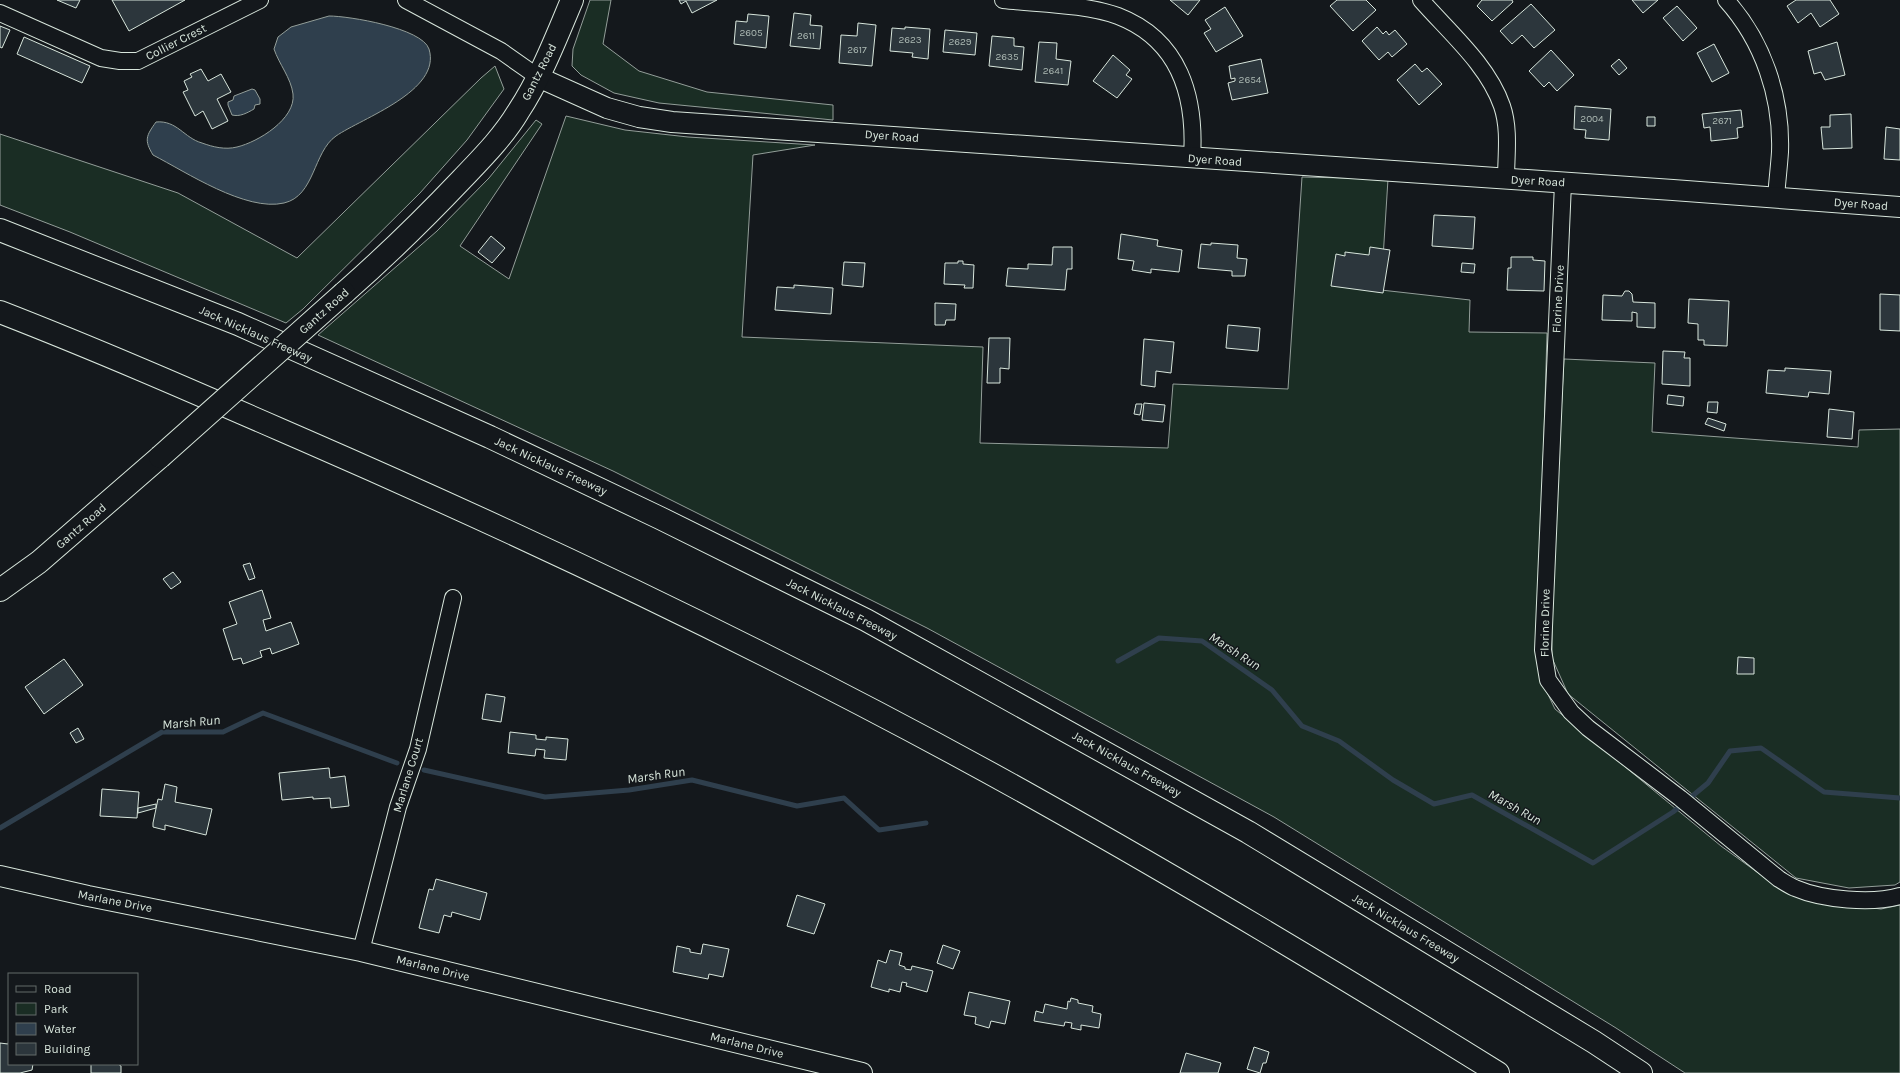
<svg xmlns="http://www.w3.org/2000/svg" width="1900" height="1073" viewBox="0 0 1900 1073" font-family="Karla,sans-serif">
<rect width="100%" height="100%" fill="#14181c"/>
<path fill="#1a2d24" stroke="#939e99" d="M 590,0 L 611,0 L 603,44 L 639,71 L 707,92 L 833,105 L 833,120 L 659,103 L 614,93 L 581,75 L 572,66 L 573,49 Z
M 495,66 L 504,89 L 467,140 L 420,193 L 303,309 L 286,323 L 70,232 L 0,205 L 0,134 L 178,193 L 297,258 L 481,78 Z
M 566,116 L 625,130 L 688,137 L 815,145 L 753,155 L 742,337 L 983,347 L 980,443 L 1168,448 L 1173,384 L 1288,389 L 1302,177 L 1388,179 L 1381,290 L 1470,300 L 1469,332 L 1547,333 L 1538,633 L 1541,680 L 1555,709 L 1721,846 L 1779,888 L 1815,901 L 1881,909 L 1900,905 L 1900,1073 L 1685,1073 L 1616,1028 L 1274,817 L 927,628 L 613,471 L 318,335 L 437,231 L 489,178 L 536,120 L 542,124 L 460,246 L 509,279 Z
M 1564,359 L 1655,363 L 1652,432 L 1858,447 L 1859,430 L 1900,429 L 1900,882 L 1895,885 L 1849,888 L 1796,878 L 1568,694 L 1552,658 L 1552,578 Z"/>
<path fill="#2f3f4d" stroke="#939e99" d="M 329,16 C 349,16 422,28 429,49 C 442,91 362,118 336,136 C 313,152 315,196 284,203 C 246,212 186,172 153,155 C 144,140 146,136 156,122 C 177,120 184,138 202,143 C 213,147 225,150 237,147 C 258,142 296,119 293,94 C 291,78 279,64 274,49 L 278,37 L 291,27 Z
M 252,89 L 255,90 L 260,99 L 260,104 L 255,105 L 254,109 C 247,113 240,117 232,115 L 228,105 L 228,102 L 233,100 L 234,96 Z"/>
<g fill="none" stroke-linecap="round" stroke-linejoin="round">
<path stroke="#2f3f4d" stroke-width="5" d="M 1118,661 L 1159,638 L 1202,641 L 1272,690 L 1302,726 L 1339,741 L 1393,780 L 1434,804 L 1472,795 L 1593,863 L 1673,812 L 1708,783 L 1730,751 L 1761,748 L 1824,792 L 1900,798
M 424,770 L 545,797 L 629,790 L 692,780 L 797,806 L 844,798 L 879,830 L 926,823
M 0,828 L 162,732 L 223,732 L 263,713 L 397,763"/>
</g>
<path fill="#2c363c" stroke="#d8e6dc" d="M 57,0 L 80,0 L 76,8 Z
M 112,0 L 185,0 L 129,31 Z
M 679,0 L 717,0 L 692,13 L 686,1 L 681,4 Z
M 1170,0 L 1200,0 L 1188,15 Z
M 1337,0 L 1366,0 L 1376,10 L 1353,31 L 1330,6 Z
M 1482,0 L 1512,0 L 1513,2 L 1492,21 L 1477,6 Z
M 1632,0 L 1658,0 L 1643,13 Z
M 1796,0 L 1830,0 L 1839,14 L 1820,27 L 1811,13 L 1798,23 L 1787,6 Z
M 1531,4 L 1555,30 L 1534,48 L 1522,35 L 1512,44 L 1500,31 Z
M 1677,6 L 1697,28 L 1683,41 L 1663,18 Z
M 1225,7 L 1243,36 L 1216,52 L 1204,33 L 1211,29 L 1205,20 Z
M 794,13 L 811,15 L 810,25 L 822,26 L 820,49 L 790,46 Z
M 748,14 L 769,16 L 766,48 L 734,44 L 736,21 L 747,22 Z
M 858,23 L 876,25 L 872,66 L 839,63 L 841,35 L 857,36 Z
M 0,26 L 10,30 L 2,48 L 0,47 Z
M 905,27 L 930,29 L 928,59 L 912,57 L 913,53 L 890,51 L 892,28 L 905,29 Z
M 1377,27 L 1383,34 L 1386,31 L 1389,35 L 1395,30 L 1407,44 L 1392,57 L 1388,52 L 1379,60 L 1362,41 Z
M 945,30 L 977,33 L 975,55 L 943,52 Z
M 992,36 L 1014,38 L 1014,46 L 1024,47 L 1022,70 L 989,66 Z
M 24,37 L 90,66 L 82,83 L 17,54 Z
M 1039,42 L 1057,43 L 1056,59 L 1071,61 L 1068,85 L 1035,82 Z
M 1837,42 L 1845,75 L 1825,80 L 1821,72 L 1814,74 L 1808,51 Z
M 1714,44 L 1729,73 L 1712,82 L 1697,53 Z
M 1551,50 L 1574,75 L 1557,91 L 1549,82 L 1544,87 L 1529,71 Z
M 1113,55 L 1130,70 L 1126,75 L 1132,79 L 1117,98 L 1093,81 Z
M 1261,59 L 1268,93 L 1232,100 L 1228,83 L 1235,81 L 1235,78 L 1231,79 L 1229,66 Z
M 1619,59 L 1627,68 L 1619,75 L 1611,66 Z
M 1415,64 L 1422,72 L 1427,68 L 1442,84 L 1419,105 L 1397,80 Z
M 201,69 L 208,81 L 221,74 L 231,92 L 217,99 L 228,121 L 212,129 L 203,111 L 195,116 L 183,92 L 188,90 L 184,81 L 192,77 L 190,74 Z
M 1575,106 L 1611,109 L 1609,140 L 1585,138 L 1586,130 L 1574,129 Z
M 1741,110 L 1743,127 L 1737,128 L 1738,138 L 1711,141 L 1710,127 L 1704,128 L 1702,114 Z
M 1851,114 L 1852,148 L 1823,149 L 1821,127 L 1830,127 L 1830,115 Z
M 1647,117 L 1655,117 L 1655,126 L 1647,126 Z
M 1886,127 L 1900,129 L 1900,160 L 1884,159 Z
M 1434,215 L 1475,217 L 1473,249 L 1432,246 Z
M 1121,234 L 1158,240 L 1157,246 L 1182,250 L 1179,272 L 1151,269 L 1151,273 L 1132,270 L 1134,261 L 1118,259 Z
M 491,236 L 505,248 L 492,263 L 478,252 Z
M 1211,243 L 1238,245 L 1237,258 L 1247,259 L 1245,276 L 1232,276 L 1232,271 L 1198,268 L 1201,244 L 1211,245 Z
M 1053,247 L 1072,247 L 1072,269 L 1067,269 L 1065,290 L 1006,286 L 1008,268 L 1028,269 L 1028,264 L 1052,265 Z
M 1370,247 L 1390,250 L 1383,293 L 1331,286 L 1336,254 L 1345,256 L 1345,252 L 1369,255 Z
M 1511,257 L 1533,257 L 1533,260 L 1545,261 L 1544,291 L 1507,290 L 1508,268 L 1511,268 Z
M 958,261 L 963,261 L 963,264 L 974,265 L 973,288 L 964,288 L 965,285 L 944,284 L 945,263 L 958,263 Z
M 844,262 L 865,263 L 863,287 L 842,285 Z
M 1462,263 L 1475,264 L 1474,273 L 1461,272 Z
M 794,285 L 833,288 L 831,314 L 775,310 L 777,287 L 794,288 Z
M 1625,291 L 1629,291 L 1632,294 L 1633,302 L 1655,303 L 1655,328 L 1637,327 L 1637,313 L 1632,312 L 1632,321 L 1602,320 L 1603,295 L 1622,296 Z
M 1880,294 L 1900,295 L 1900,331 L 1880,330 Z
M 1689,299 L 1729,301 L 1727,346 L 1704,345 L 1704,340 L 1698,340 L 1698,324 L 1688,323 Z
M 935,303 L 956,304 L 955,320 L 946,320 L 945,325 L 935,325 Z
M 1228,325 L 1260,328 L 1258,351 L 1226,348 Z
M 989,338 L 1010,338 L 1009,369 L 1000,368 L 1000,383 L 987,383 Z
M 1144,339 L 1174,342 L 1171,373 L 1156,371 L 1155,387 L 1141,385 Z
M 1663,351 L 1685,352 L 1684,358 L 1690,358 L 1690,386 L 1662,384 Z
M 1785,368 L 1831,371 L 1829,394 L 1809,392 L 1808,397 L 1766,393 L 1768,370 L 1785,371 Z
M 1668,395 L 1684,397 L 1683,406 L 1667,404 Z
M 1708,402 L 1718,402 L 1717,413 L 1707,412 Z
M 1144,403 L 1165,405 L 1163,422 L 1142,420 Z
M 1136,404 L 1142,404 L 1140,415 L 1134,414 Z
M 1829,409 L 1854,412 L 1852,439 L 1827,437 Z
M 1708,418 L 1726,424 L 1724,431 L 1705,424 Z
M 250,563 L 255,578 L 249,580 L 243,565 Z
M 173,572 L 181,582 L 171,589 L 163,579 Z
M 262,590 L 271,618 L 263,620 L 266,631 L 291,622 L 299,644 L 272,654 L 270,648 L 260,651 L 262,657 L 243,664 L 241,658 L 233,660 L 223,629 L 237,624 L 229,602 Z
M 1738,657 L 1754,658 L 1754,674 L 1737,674 Z
M 64,659 L 83,685 L 44,714 L 25,687 Z
M 486,694 L 505,697 L 501,722 L 482,719 Z
M 78,728 L 84,739 L 76,743 L 70,733 Z
M 510,732 L 536,735 L 536,739 L 546,740 L 546,737 L 568,739 L 566,760 L 544,758 L 545,750 L 536,749 L 535,756 L 508,753 Z
M 329,768 L 330,778 L 345,776 L 349,806 L 331,808 L 330,798 L 313,799 L 313,797 L 282,800 L 279,773 Z
M 165,784 L 177,787 L 175,802 L 212,809 L 206,835 L 165,825 L 165,830 L 153,827 L 153,823 L 158,799 L 162,800 Z
M 102,789 L 139,792 L 137,818 L 100,816 Z
M 156,804 L 156,808 L 138,813 L 138,808 Z
M 436,879 L 487,893 L 480,920 L 452,912 L 451,917 L 444,915 L 439,933 L 419,928 L 429,889 L 433,890 Z
M 797,895 L 825,904 L 814,934 L 787,926 Z
M 703,944 L 729,949 L 723,977 L 709,974 L 708,979 L 673,972 L 677,946 L 690,949 L 690,952 L 701,954 Z
M 943,945 L 960,951 L 953,969 L 937,963 Z
M 890,950 L 902,953 L 899,965 L 905,967 L 905,969 L 911,970 L 912,966 L 933,971 L 927,992 L 906,986 L 907,983 L 902,982 L 900,992 L 889,989 L 889,992 L 871,987 L 878,960 L 886,963 Z
M 969,992 L 1010,1001 L 1005,1024 L 991,1021 L 989,1028 L 975,1024 L 976,1017 L 964,1015 Z
M 1071,998 L 1078,1000 L 1078,1003 L 1093,1006 L 1092,1012 L 1101,1014 L 1099,1028 L 1081,1025 L 1081,1030 L 1071,1028 L 1072,1023 L 1065,1022 L 1064,1026 L 1034,1021 L 1036,1011 L 1043,1013 L 1045,1004 L 1067,1009 L 1068,1001 L 1070,1002 Z
M 9,1040 L 9,1064 L 33,1064 L 32,1070 L 20,1073 L 0,1073 L 0,1043 L 8,1044 Z
M 1254,1047 L 1269,1052 L 1266,1063 L 1263,1063 L 1260,1073 L 1247,1069 Z
M 1186,1053 L 1221,1063 L 1218,1073 L 1180,1073 Z
M 91,1064 L 118,1064 L 121,1066 L 121,1073 L 91,1073 Z"/>
<g fill="none" stroke-linecap="round" stroke-linejoin="round">
<defs>
<path id="minor" d="M 406,0 L 501,51 L 538,77
M 1003,0 C 1038,4 1085,4 1118,16 C 1180,40 1196,97 1192,158
M 1421,0 C 1449,32 1488,65 1502,106 C 1510,129 1506,156 1506,179
M 1726,0 C 1763,41 1782,97 1780,152 C 1779,167 1777,183 1776,198
M 0,13 L 101,58 L 120,61 L 138,61 L 260,0
M 1563,183 L 1543,650 L 1548,680 L 1571,712 L 1588,728 L 1680,798 L 1779,879 C 1784,882 1790,886 1795,888 C 1823,900 1872,904 1900,896
M 361,951 L 398,807 L 418,749 L 453,598"/>
<path id="tertiary" d="M 538,77 L 607,108 L 639,117 L 672,122 L 1673,190 L 1900,207
M 0,876 L 88,896 L 361,951 L 862,1073"/>
<path id="secondary" d="M 344,293 C 385,257 424,219 462,179 C 482,158 503,137 518,112 C 541,77 556,38 572,0
M 0,590 L 39,562 L 160,457"/>
<path id="motorway" d="M 0,230 L 238,324 L 490,437 L 660,518 L 866,620 L 1248,832 L 1594,1042 L 1641,1073
M 0,312 C 103,352 203,396 304,440 C 552,548 797,665 1033,797 C 1190,885 1345,978 1498,1073"/>
</defs>
<use href="#minor" stroke="#d8e6dc" stroke-width="18"/>
<use href="#tertiary" stroke="#d8e6dc" stroke-width="22"/>
<use href="#secondary" stroke="#d8e6dc" stroke-width="24"/>
<use href="#motorway" stroke="#d8e6dc" stroke-width="24"/>
<use href="#minor" stroke="#14181c" stroke-width="16"/>
<use href="#tertiary" stroke="#14181c" stroke-width="20"/>
<use href="#secondary" stroke="#14181c" stroke-width="22"/>
<use href="#motorway" stroke="#14181c" stroke-width="22"/>
<defs>
<path id="secondary-bridge" d="M 160,457 L 344,293"/>
</defs>
<use href="#secondary-bridge" stroke="#d8e6dc" stroke-width="24" stroke-linecap="butt"/>
<use href="#secondary-bridge" stroke="#14181c" stroke-width="22"/>
</g>
<g text-anchor="middle" dominant-baseline="central" stroke-width="3" stroke-linejoin="round" paint-order="stroke">
<g font-size="10" fill="#adbab4">
<text x="751" y="33">2605</text>
<text x="806" y="36">2611</text>
<text x="910" y="40">2623</text>
<text x="960" y="42">2629</text>
<text x="857" y="50">2617</text>
<text x="1007" y="57">2635</text>
<text x="1053" y="71">2641</text>
<text x="1250" y="80">2654</text>
<text x="1592" y="119">2004</text>
<text x="1722" y="121">2671</text>
</g>
<g font-size="12" fill="#d8e6dc" stroke="#14181c">
<text transform="translate(176 42) rotate(-27)">Collier Crest</text>
<text transform="translate(539 72) rotate(-63)">Gantz Road</text>
<text transform="translate(892 136) rotate(4)">Dyer Road</text>
<text transform="translate(1215 160) rotate(4)">Dyer Road</text>
<text transform="translate(1538 181) rotate(3)">Dyer Road</text>
<text transform="translate(1861 204) rotate(4)">Dyer Road</text>
<text transform="translate(1558 299) rotate(-87)">Florine Drive</text>
<text transform="translate(324 311) rotate(-42)">Gantz Road</text>
<text transform="translate(256 334) rotate(24)">Jack Nicklaus Freeway</text>
<text transform="translate(551 466) rotate(25)">Jack Nicklaus Freeway</text>
<text transform="translate(81 526) rotate(-41)">Gantz Road</text>
<text transform="translate(842 609) rotate(27)">Jack Nicklaus Freeway</text>
<text transform="translate(1545 623) rotate(-89)">Florine Drive</text>
<text transform="translate(1127 764) rotate(29)">Jack Nicklaus Freeway</text>
<text transform="translate(408 775) rotate(-73)">Marlane Court</text>
<text transform="translate(115 901) rotate(11)">Marlane Drive</text>
<text transform="translate(1406 928) rotate(31)">Jack Nicklaus Freeway</text>
<text transform="translate(433 968) rotate(14)">Marlane Drive</text>
<text transform="translate(747 1045) rotate(14)">Marlane Drive</text>
</g>
<g font-size="13" font-style="italic" fill="#d8e6dc" stroke="#14181c">
<text transform="translate(1235 651) rotate(33)">Marsh Run</text>
<text transform="translate(191 722) rotate(-5)">Marsh Run</text>
<text transform="translate(656 775) rotate(-8)">Marsh Run</text>
<text transform="translate(1515 807) rotate(29)">Marsh Run</text>
</g>
</g>
<rect x="8" y="973" width="130" height="92" fill="#14181c" stroke="#626a69"/>
<rect x="16" y="986" width="20" height="6" fill="#14181c" stroke="#626a69"/>
<text x="44" y="993" font-size="12" fill="#d8e6dc">Road</text>
<rect x="16" y="1003" width="20" height="12" fill="#1a2d24" stroke="#626a69"/>
<text x="44" y="1013" font-size="12" fill="#d8e6dc">Park</text>
<rect x="16" y="1023" width="20" height="12" fill="#2f3f4d" stroke="#626a69"/>
<text x="44" y="1033" font-size="12" fill="#d8e6dc">Water</text>
<rect x="16" y="1043" width="20" height="12" fill="#2c363c" stroke="#626a69"/>
<text x="44" y="1053" font-size="12" fill="#d8e6dc">Building</text>
</svg>
